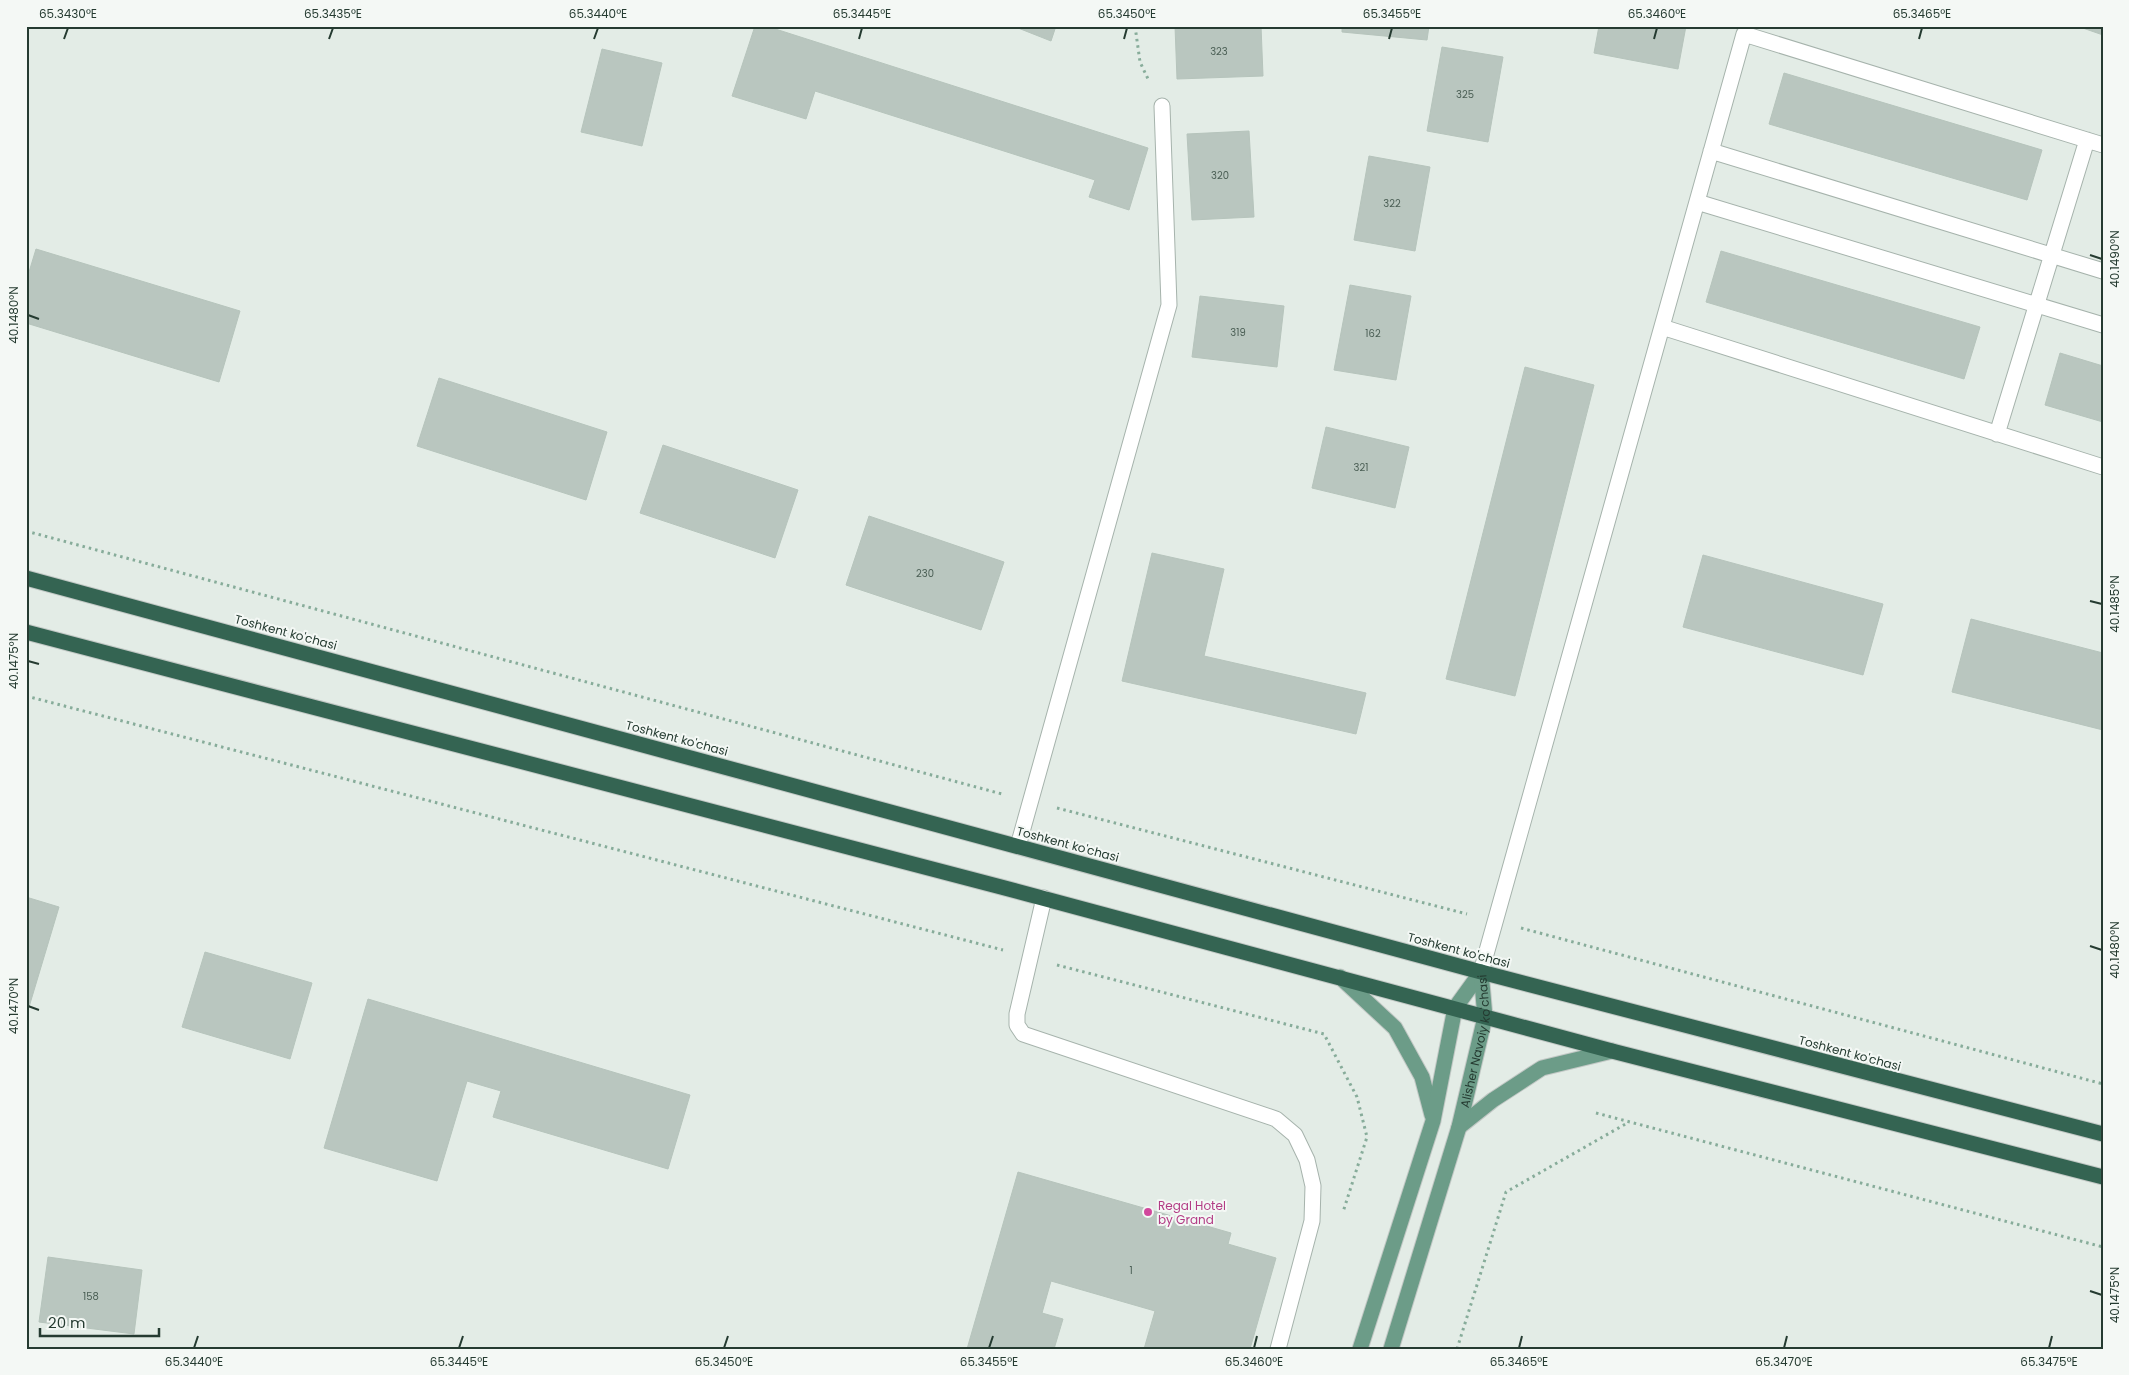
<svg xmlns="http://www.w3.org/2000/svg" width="2129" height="1375" viewBox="0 0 2129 1375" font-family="Poppins,sans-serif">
<rect width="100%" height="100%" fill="#e3ece6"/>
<path fill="#b9c6bf" stroke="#b6c4bc" d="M 755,26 L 766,26 L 1148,148 L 1129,210 L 1089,197 L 1095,180 L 815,91 L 806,119 L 732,96 Z
M 1013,26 L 1056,26 L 1051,41 Z
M 1175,26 L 1261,26 L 1263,76 L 1177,79 Z
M 1342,26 L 1429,26 L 1427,40 L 1342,32 Z
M 1599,26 L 1686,26 L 1678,69 L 1594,53 Z
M 2077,26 L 2103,26 L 2103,35 Z
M 1442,47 L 1503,57 L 1488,142 L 1427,131 Z
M 602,49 L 662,63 L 642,146 L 581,132 Z
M 1784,73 L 2042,150 L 2027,200 L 1769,124 Z
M 1249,131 L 1254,217 L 1192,220 L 1187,134 Z
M 1369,156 L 1430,167 L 1415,251 L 1354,240 Z
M 36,249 L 240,311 L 219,382 L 26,323 L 26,282 Z
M 1721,251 L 1980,327 L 1964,379 L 1706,302 Z
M 1350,285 L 1411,296 L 1396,380 L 1334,370 Z
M 1200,296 L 1284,306 L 1277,367 L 1192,357 Z
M 2060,353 L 2103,366 L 2103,422 L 2045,405 Z
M 1525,367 L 1594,385 L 1515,696 L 1446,679 Z
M 439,378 L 607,432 L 586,500 L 417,446 Z
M 1326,427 L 1409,447 L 1395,508 L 1312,488 Z
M 663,445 L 798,490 L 775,558 L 640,513 Z
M 869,516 L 1004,562 L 981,630 L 846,585 Z
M 1152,553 L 1224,569 L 1204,656 L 1366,693 L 1356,734 L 1122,681 Z
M 1703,555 L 1883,604 L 1863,675 L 1683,627 Z
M 1971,619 L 2103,653 L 2103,730 L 1952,692 Z
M 26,897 L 59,907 L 26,1017 Z
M 205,952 L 312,983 L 290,1059 L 182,1027 Z
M 368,999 L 690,1095 L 668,1169 L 493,1117 L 501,1091 L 467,1081 L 437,1181 L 324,1148 Z
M 1018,1172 L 1231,1233 L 1228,1244 L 1276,1258 L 1250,1349 L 1144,1349 L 1155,1311 L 1051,1281 L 1042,1313 L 1063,1319 L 1054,1349 L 967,1349 Z
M 48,1257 L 142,1270 L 134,1334 L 39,1322 Z"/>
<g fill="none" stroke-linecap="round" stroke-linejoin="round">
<defs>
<path id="minor" d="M 1711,151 L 2103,271
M 1697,202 L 2103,325
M 1662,327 L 2103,467
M 1997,434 L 2087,140
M 1018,846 L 1169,305 L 1162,106
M 1044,898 L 1017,1014 L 1017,1025 L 1023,1034 L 1276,1119 L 1295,1135 L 1307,1160 L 1313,1186 L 1312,1221 L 1278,1349
M 1481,972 L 1744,34 L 2103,145"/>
<g id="major">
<path d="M 1340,977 L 1395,1028 L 1422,1077 L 1432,1115"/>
<path d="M 1459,1127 L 1493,1100 L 1542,1068 L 1612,1051"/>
<path d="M 1360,1349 L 1433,1121 L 1455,1008 L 1481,972"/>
<path id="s1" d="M 1391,1349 L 1459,1127 L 1485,1017 L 1481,972"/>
</g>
<path id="highway" d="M 26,578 L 1481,972 L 2103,1134
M 26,632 L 1001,887 L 1612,1051 L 2103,1177"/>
</defs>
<use href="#minor" stroke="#a6b3ac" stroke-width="17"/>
<use href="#major" stroke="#c2c8c5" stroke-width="17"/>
<use href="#highway" stroke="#c2c8c5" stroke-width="17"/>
<path stroke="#87ac9a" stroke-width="3" stroke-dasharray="2.5 4" stroke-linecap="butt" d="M 1135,26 L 1140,62 L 1149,81
M 26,531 L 1002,794
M 26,696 L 1003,950
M 1057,808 L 1467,914
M 1521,928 L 2103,1084
M 1057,965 L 1324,1034 L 1357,1097 L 1367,1137 L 1343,1212
M 1596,1113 L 2103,1247
M 1457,1349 L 1506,1192 L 1629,1122"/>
<use href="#minor" stroke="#fff" stroke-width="15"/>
<use href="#major" stroke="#6c9c88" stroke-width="15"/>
<use href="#highway" stroke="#346452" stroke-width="15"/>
</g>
<path fill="none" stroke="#253b31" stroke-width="2" d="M 64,39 L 68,28M 329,39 L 333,28M 594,39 L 598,28M 859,39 L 862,28M 1124,39 L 1127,28M 1389,39 L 1392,28M 1654,39 L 1657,28M 1919,39 L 1922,28M 2090,255 L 2102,259M 28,315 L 39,319M 2090,601 L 2102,604M 28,661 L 39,664M 2090,946 L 2102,950M 28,1006 L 39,1010M 2090,1291 L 2102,1295M 194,1348 L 198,1336M 459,1348 L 463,1336M 724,1348 L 728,1336M 989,1348 L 993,1336M 1254,1348 L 1257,1336M 1519,1348 L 1522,1336M 1784,1348 L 1787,1336M 2049,1348 L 2052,1336"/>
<circle fill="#d1479c" stroke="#f4f8f5" stroke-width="2" cx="1148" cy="1212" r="5"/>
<g text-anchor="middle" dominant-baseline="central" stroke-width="4" stroke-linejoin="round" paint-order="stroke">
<g font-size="10" fill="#4a5e54">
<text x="1219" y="51">323</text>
<text x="1465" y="94">325</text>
<text x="1220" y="175">320</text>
<text x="1392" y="203">322</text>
<text x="1238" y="332">319</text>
<text x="1373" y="333">162</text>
<text x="1361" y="467">321</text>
<text x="925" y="573">230</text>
<text x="1131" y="1270">1</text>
<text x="91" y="1296">158</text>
</g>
<g font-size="12" fill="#253b31" stroke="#f4f8f5">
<text transform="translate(286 632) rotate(15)">Toshkent ko'chasi</text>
<text transform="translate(677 738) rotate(15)">Toshkent ko'chasi</text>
<text transform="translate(1068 844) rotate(15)">Toshkent ko'chasi</text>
<text transform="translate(1459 950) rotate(15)">Toshkent ko'chasi</text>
<text stroke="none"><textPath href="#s1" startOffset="320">Alisher Navoiy ko'chasi</textPath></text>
<text transform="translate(1850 1053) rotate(15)">Toshkent ko'chasi</text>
</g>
<g font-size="12" fill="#b23c85" stroke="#f4f8f5" text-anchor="start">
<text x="1158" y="1205">Regal Hotel<tspan x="1158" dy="14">by Grand</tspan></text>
</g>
</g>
<rect width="2129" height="1375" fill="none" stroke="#f4f8f5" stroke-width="55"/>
<path d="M40 1328v8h119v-8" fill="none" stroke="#253b31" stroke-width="2.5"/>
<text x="48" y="1328" font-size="15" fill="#253b31" stroke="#f4f8f5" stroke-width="4" paint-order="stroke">20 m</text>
<rect x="28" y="28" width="2074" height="1320" fill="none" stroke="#253b31" stroke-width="2"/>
<g font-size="12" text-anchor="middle" fill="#253b31">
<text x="68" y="18">65.3430°E</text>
<text x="333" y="18">65.3435°E</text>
<text x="598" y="18">65.3440°E</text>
<text x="862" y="18">65.3445°E</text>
<text x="1127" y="18">65.3450°E</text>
<text x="1392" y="18">65.3455°E</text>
<text x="1657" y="18">65.3460°E</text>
<text x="1922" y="18">65.3465°E</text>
<text transform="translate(2115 259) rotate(-90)" y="4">40.1490°N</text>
<text transform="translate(14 315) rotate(-90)" y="4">40.1480°N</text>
<text transform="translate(2115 604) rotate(-90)" y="4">40.1485°N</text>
<text transform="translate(14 661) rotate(-90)" y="4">40.1475°N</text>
<text transform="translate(2115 950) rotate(-90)" y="4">40.1480°N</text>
<text transform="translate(14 1006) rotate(-90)" y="4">40.1470°N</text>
<text transform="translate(2115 1295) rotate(-90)" y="4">40.1475°N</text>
<text x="194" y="1366">65.3440°E</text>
<text x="459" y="1366">65.3445°E</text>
<text x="724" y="1366">65.3450°E</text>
<text x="989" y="1366">65.3455°E</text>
<text x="1254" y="1366">65.3460°E</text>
<text x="1519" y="1366">65.3465°E</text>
<text x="1784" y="1366">65.3470°E</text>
<text x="2049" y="1366">65.3475°E</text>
</g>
</svg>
